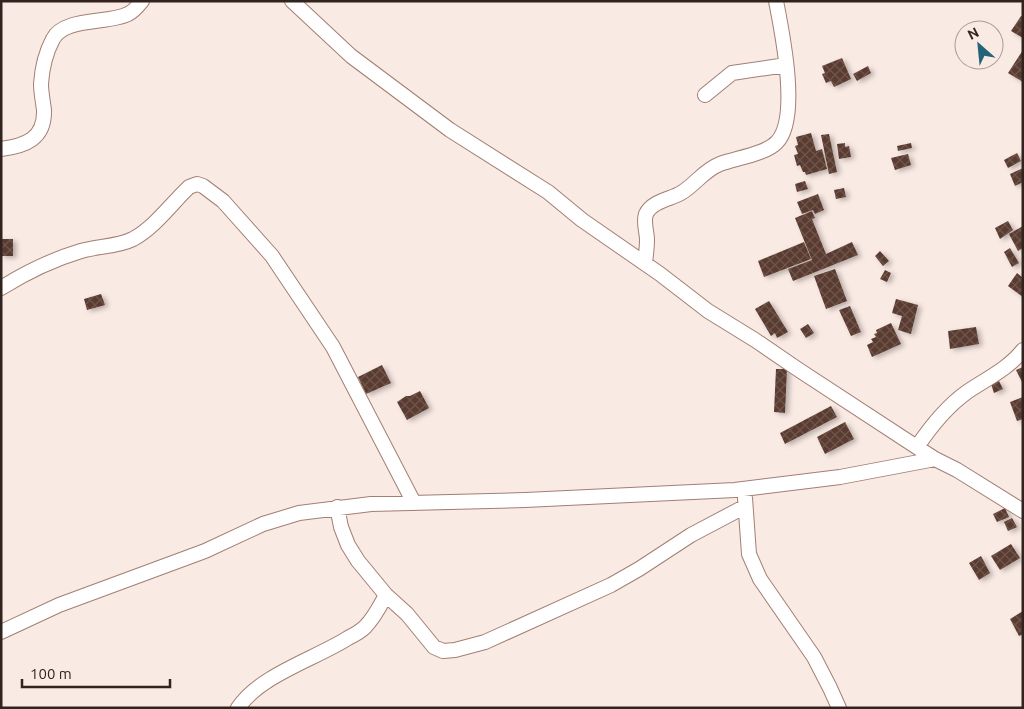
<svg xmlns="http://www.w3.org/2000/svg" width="1024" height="709" viewBox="0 0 1024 709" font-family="Ubuntu,sans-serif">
<defs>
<pattern id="building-cross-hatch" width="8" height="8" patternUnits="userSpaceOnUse" patternTransform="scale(1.25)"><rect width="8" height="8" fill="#5a3b30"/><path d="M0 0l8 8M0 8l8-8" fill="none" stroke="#6f554c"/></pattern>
<filter id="shadow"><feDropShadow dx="3.5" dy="2" stdDeviation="2.5" flood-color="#0004"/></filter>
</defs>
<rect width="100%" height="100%" fill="#faeae4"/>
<path fill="url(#building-cross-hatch)" filter="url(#shadow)" d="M 1021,16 L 1023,17 L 1023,38 L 1011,31 Z
M 1023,50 L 1023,82 L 1008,73 Z
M 842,58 L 851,79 L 834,87 L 831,81 L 826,83 L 822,74 L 825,73 L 822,66 Z
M 868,66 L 871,73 L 857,81 L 853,74 Z
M 811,133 L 816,151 L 822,149 L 827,169 L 806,175 L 805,172 L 803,172 L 800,165 L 797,166 L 794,155 L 798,154 L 795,146 L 798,145 L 796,137 Z
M 829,134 L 837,172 L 829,174 L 821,135 Z
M 845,143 L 845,147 L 849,146 L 851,157 L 839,159 L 837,144 Z
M 911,143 L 912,148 L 898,151 L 897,146 Z
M 1017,153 L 1021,161 L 1008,168 L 1004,160 Z
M 908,154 L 911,165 L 895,170 L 891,158 Z
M 1023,168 L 1023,182 L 1015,186 L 1010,174 Z
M 805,181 L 808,189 L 797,192 L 795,184 Z
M 844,188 L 846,197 L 836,199 L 834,190 Z
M 818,194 L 824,210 L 815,214 L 813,210 L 802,214 L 797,202 Z
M 812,211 L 815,218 L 812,219 L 826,254 L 852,242 L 858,255 L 793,281 L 788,269 L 812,260 L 795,218 Z
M 1008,221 L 1013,230 L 1000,239 L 995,228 Z
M 1023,226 L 1023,248 L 1018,251 L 1009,234 Z
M 1,239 L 13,239 L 13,256 L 1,256 Z
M 804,242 L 811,259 L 764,277 L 758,261 Z
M 1010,248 L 1019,263 L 1012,267 L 1004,252 Z
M 880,251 L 889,261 L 883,266 L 875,256 Z
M 835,269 L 847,301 L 826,309 L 814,276 Z
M 885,270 L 891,273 L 887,282 L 880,279 Z
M 1017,273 L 1023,278 L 1023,297 L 1008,286 Z
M 101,294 L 105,305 L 87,310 L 84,299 Z
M 896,299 L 918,305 L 911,334 L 898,330 L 902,316 L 892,313 Z
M 769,301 L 788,332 L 777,338 L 775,333 L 771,336 L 755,309 Z
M 850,306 L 861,332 L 851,336 L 839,310 Z
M 891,323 L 901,344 L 872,357 L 867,345 L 873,342 L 871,339 L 876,337 L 874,334 L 877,333 L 876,330 Z
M 808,324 L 814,333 L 806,338 L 800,329 Z
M 976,327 L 979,344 L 950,349 L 948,331 Z
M 382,365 L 391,383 L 366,394 L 358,377 Z
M 1023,367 L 1023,384 L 1016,370 Z
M 776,369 L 787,369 L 785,413 L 774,412 Z
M 999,381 L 1003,389 L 994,393 L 991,384 Z
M 420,391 L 429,408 L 407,420 L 397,402 L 406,396 L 410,396 Z
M 1023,397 L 1023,419 L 1017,421 L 1010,402 Z
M 831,406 L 837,417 L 785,444 L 780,433 Z
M 845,422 L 854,439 L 825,454 L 817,437 Z
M 1005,508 L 1009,517 L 997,522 L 993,514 Z
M 1012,518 L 1017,527 L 1008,531 L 1004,522 Z
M 1011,544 L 1020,558 L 1000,570 L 991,556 Z
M 981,556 L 990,573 L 979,580 L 969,563 Z
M 1023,611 L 1023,634 L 1019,636 L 1010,619 Z"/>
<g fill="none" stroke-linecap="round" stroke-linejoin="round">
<defs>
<path id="minor" d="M 292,1 L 351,56 L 450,130 L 548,192 L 582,220 L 660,274 L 708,311 L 755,340 L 799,370 L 935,459 L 957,470 L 1023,511
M 705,95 L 732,73 L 786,65
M 1,149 C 25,146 45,139 44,110 C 43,102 41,92 41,84 C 42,69 46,52 53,39 C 64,17 109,24 128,14 C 133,12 138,6 142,1
M 645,263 C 646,255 647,247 647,240 C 647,232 643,222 646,214 C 652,201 671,199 681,193 C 696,184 704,170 720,164 C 736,158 766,154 777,142 C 800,118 782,32 776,1
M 1,288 C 25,273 54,259 81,251 C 98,246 117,247 133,239 C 155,227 171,204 189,187 L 197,184 L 203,186 L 223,201 L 272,256 L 333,347 L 414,503
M 917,447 C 931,426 946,407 967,392 C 986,379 1008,369 1023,350
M 745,498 L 749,554 L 760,579 L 814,657 L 830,688 L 839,708
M 337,507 L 341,527 L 348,545 L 358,561 L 386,595 L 407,614 L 434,647 L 443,651 L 455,650 L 485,642 L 611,585 L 639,569 L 691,535 L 744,507
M 1,632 L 59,605 L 205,551 L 263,524 L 299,513 L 371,504 L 525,500 L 735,490 L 840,477 L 935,459
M 238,708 C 260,675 315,659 348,638 C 354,635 360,632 365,627 C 374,618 380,606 386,595"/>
</defs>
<use href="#minor" stroke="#a27f73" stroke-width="16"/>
<use href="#minor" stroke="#fff" stroke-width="14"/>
</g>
<rect width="1024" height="709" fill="none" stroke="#31231e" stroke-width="5"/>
<g transform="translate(979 45) rotate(333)"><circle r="24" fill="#faeae4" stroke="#aa9a95"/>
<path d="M0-4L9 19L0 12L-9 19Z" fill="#236578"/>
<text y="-8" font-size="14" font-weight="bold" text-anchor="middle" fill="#31231e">N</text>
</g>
<path d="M22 679v8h148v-8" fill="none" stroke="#31231e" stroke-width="2.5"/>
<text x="30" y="679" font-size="15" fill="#31231e" stroke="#faeae4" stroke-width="4" paint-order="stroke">100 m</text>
</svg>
